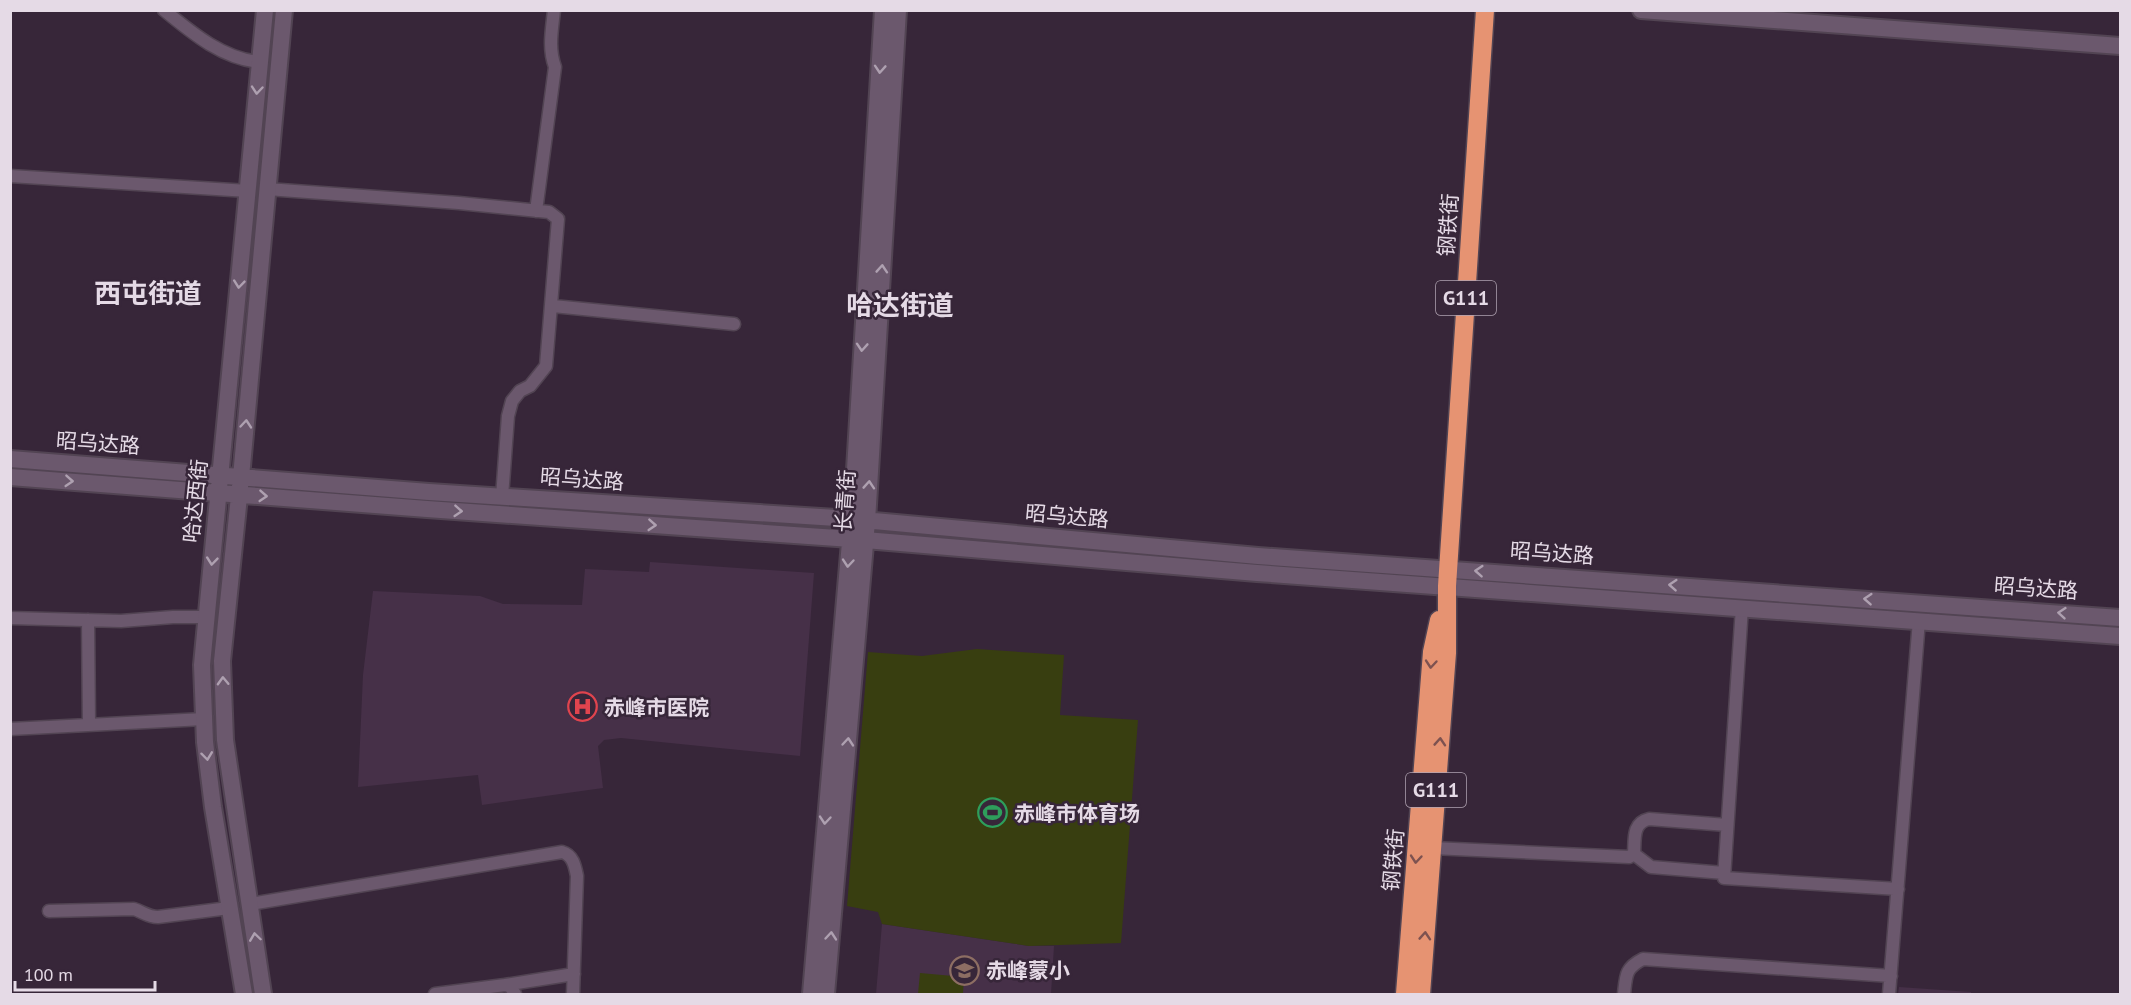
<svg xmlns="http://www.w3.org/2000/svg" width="2131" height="1005" viewBox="0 0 2131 1005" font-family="'PT Sans','Noto Sans SC',sans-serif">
<rect width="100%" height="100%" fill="#372639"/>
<path fill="#463048" d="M 650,562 L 814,573 L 800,756 L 621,738 L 604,740 L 598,746 L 603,788 L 482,805 L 478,775 L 358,787 L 363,675 L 373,591 L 480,596 L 503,604 L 582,605 L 585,569 L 649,572 Z
M 882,924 L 1029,946 L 1054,946 L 1051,994 L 876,994 Z
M 1899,987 L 1971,992 L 1971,994 L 1898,994 Z"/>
<path fill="#383e10" d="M 977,649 L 1064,655 L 1060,715 L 1138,720 L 1121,943 L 1029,946 L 882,924 L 878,912 L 847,906 L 868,652 L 922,656 Z
M 920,973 L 964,977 L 963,994 L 918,994 Z"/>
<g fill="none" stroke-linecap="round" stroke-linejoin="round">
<defs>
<path id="street" d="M 164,10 C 192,33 223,59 260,62
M 10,176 L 248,191
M 267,189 L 459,203 L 549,212 L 558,219 L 546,366 L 530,386 L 520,391 L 512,401 L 508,416 L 502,497
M 536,211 L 555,67 C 548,48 552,30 554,10
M 553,306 L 734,324
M 1742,607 L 1724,878 L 1898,889
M 10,618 L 121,621 L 173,617 L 207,617
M 88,620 L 89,725
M 10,729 L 204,719
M 1432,848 L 1629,857 L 1634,854 C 1635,839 1632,823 1649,819 L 1727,825
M 1634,854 L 1651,867 L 1724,873
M 250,904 L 562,852 C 573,855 575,866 577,876 L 573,994
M 49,911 L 134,909 C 143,912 148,917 158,917 L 229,908
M 505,985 L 574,974
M 435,994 L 505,985 L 510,986 L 515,994
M 1624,994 C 1626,976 1625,968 1643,959 L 1891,976
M 1889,994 L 1919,620"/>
<path id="secondary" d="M 1641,10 L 2120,46
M 10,459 L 429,492 L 852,519 L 1258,556 L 2120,618
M 10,477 L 427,509 L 865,540 L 1257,573 L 2120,636
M 244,994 L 213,807 L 205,742 L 202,665 L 265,10
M 263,994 L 225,740 L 222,661 L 241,477 L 284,10
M 811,994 L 852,519 L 883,10
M 826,994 L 867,521 L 898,10"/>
<path id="highway" d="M 1405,994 L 1432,652 L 1439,620
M 1421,994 L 1447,653 L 1447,586 L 1485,10"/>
</defs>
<use href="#street" stroke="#524453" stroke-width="15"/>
<use href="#secondary" stroke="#524453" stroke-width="20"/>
<use href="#highway" stroke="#524453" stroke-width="21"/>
<use href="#street" stroke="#6b586d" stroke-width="12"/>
<use href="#secondary" stroke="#6b586d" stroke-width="16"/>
<use href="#highway" stroke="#e69372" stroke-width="18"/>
</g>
<defs><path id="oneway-chevron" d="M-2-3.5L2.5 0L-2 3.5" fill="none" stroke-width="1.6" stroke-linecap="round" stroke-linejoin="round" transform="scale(1.5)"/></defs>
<g stroke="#aea0b0">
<use href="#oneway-chevron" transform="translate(880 69) rotate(94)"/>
<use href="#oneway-chevron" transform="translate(257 90) rotate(95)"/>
<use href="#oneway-chevron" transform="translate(882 269) rotate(-86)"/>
<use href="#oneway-chevron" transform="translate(239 284) rotate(96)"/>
<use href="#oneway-chevron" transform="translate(862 347) rotate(94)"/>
<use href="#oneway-chevron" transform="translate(246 424) rotate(-85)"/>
<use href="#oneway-chevron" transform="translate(69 481) rotate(4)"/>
<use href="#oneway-chevron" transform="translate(869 485) rotate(-86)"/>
<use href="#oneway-chevron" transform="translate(263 496) rotate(4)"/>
<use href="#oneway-chevron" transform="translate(458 511) rotate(4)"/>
<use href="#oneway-chevron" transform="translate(652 525) rotate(4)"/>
<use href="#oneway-chevron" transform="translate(212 561) rotate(96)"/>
<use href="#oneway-chevron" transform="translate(848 563) rotate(95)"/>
<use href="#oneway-chevron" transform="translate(1479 571) rotate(-176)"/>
<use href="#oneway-chevron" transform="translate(1673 585) rotate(-176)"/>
<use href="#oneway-chevron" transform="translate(1868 599) rotate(-176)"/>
<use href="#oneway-chevron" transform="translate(2062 613) rotate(-175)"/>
<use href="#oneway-chevron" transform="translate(223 681) rotate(-92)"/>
<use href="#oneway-chevron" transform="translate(848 742) rotate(-85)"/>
<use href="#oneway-chevron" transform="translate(207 756) rotate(83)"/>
<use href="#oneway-chevron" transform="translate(825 820) rotate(95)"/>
<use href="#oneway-chevron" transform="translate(831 936) rotate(-85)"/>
<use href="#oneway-chevron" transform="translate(255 937) rotate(-98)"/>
</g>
<g stroke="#7d5250">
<use href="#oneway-chevron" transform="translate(1431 664) rotate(95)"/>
<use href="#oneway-chevron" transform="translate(1440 742) rotate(-86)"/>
<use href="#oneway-chevron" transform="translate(1416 859) rotate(95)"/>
<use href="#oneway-chevron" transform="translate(1425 936) rotate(-86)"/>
</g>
<defs>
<symbol id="hospital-ring" viewBox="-11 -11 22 22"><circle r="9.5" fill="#372639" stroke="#e0444e" stroke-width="1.5"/><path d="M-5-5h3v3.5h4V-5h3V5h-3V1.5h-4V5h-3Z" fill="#e0444e"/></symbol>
<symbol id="stadium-ring" viewBox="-11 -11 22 22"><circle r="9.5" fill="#372639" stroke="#2e9e5b" stroke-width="1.5"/><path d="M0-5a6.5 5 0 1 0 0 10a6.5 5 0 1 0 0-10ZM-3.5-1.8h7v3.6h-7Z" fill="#2e9e5b"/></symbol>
<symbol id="school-ring" viewBox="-11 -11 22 22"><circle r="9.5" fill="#372639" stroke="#8d6e63" stroke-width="1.5"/><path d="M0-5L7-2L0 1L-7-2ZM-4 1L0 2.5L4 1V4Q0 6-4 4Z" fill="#8d6e63"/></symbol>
</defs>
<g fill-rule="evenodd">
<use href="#hospital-ring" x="566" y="690" width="33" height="33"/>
<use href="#stadium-ring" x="976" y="796" width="33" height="33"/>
<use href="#school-ring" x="948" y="954" width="33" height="33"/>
</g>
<g text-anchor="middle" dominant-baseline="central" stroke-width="5" stroke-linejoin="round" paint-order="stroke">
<g fill="#372639" stroke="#b1a4b2" stroke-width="1.5">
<rect x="1436" y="281" width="60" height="34" rx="4.5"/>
<rect x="1406" y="773" width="60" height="34" rx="4.5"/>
</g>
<g font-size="20" font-weight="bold" fill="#e5dae6">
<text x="1466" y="298">G111</text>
<text x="1436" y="790">G111</text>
</g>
<g font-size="21" fill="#e5dae6" stroke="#372639">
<text transform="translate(1448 225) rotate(-86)">钢铁街</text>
<text transform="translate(98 443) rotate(4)">昭乌达路</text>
<text transform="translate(582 479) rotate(4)">昭乌达路</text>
<text transform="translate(195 501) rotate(-84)">哈达西街</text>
<text transform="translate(845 501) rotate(-86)">长青街</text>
<text transform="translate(1067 516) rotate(5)">昭乌达路</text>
<text transform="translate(1552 553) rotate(4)">昭乌达路</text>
<text transform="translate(2036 588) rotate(4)">昭乌达路</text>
<text transform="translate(1393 860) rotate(-85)">钢铁街</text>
</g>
<g font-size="21" font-weight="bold" fill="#e5dae6" stroke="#372639" text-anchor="start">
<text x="604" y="707">赤峰市医院</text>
<text x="1014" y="813">赤峰市体育场</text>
<text x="986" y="970">赤峰蒙小</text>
</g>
<g font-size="27" font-weight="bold" fill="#e5dae6" stroke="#372639">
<text x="148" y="293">西屯街道</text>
<text x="900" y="305">哈达街道</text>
</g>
</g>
<rect width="2131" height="1005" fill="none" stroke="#e5dae6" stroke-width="24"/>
<path d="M15 981v9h140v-9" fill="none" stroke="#e5dae6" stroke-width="3"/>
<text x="24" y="981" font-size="18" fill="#e5dae6" stroke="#372639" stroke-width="4.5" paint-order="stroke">100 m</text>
</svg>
